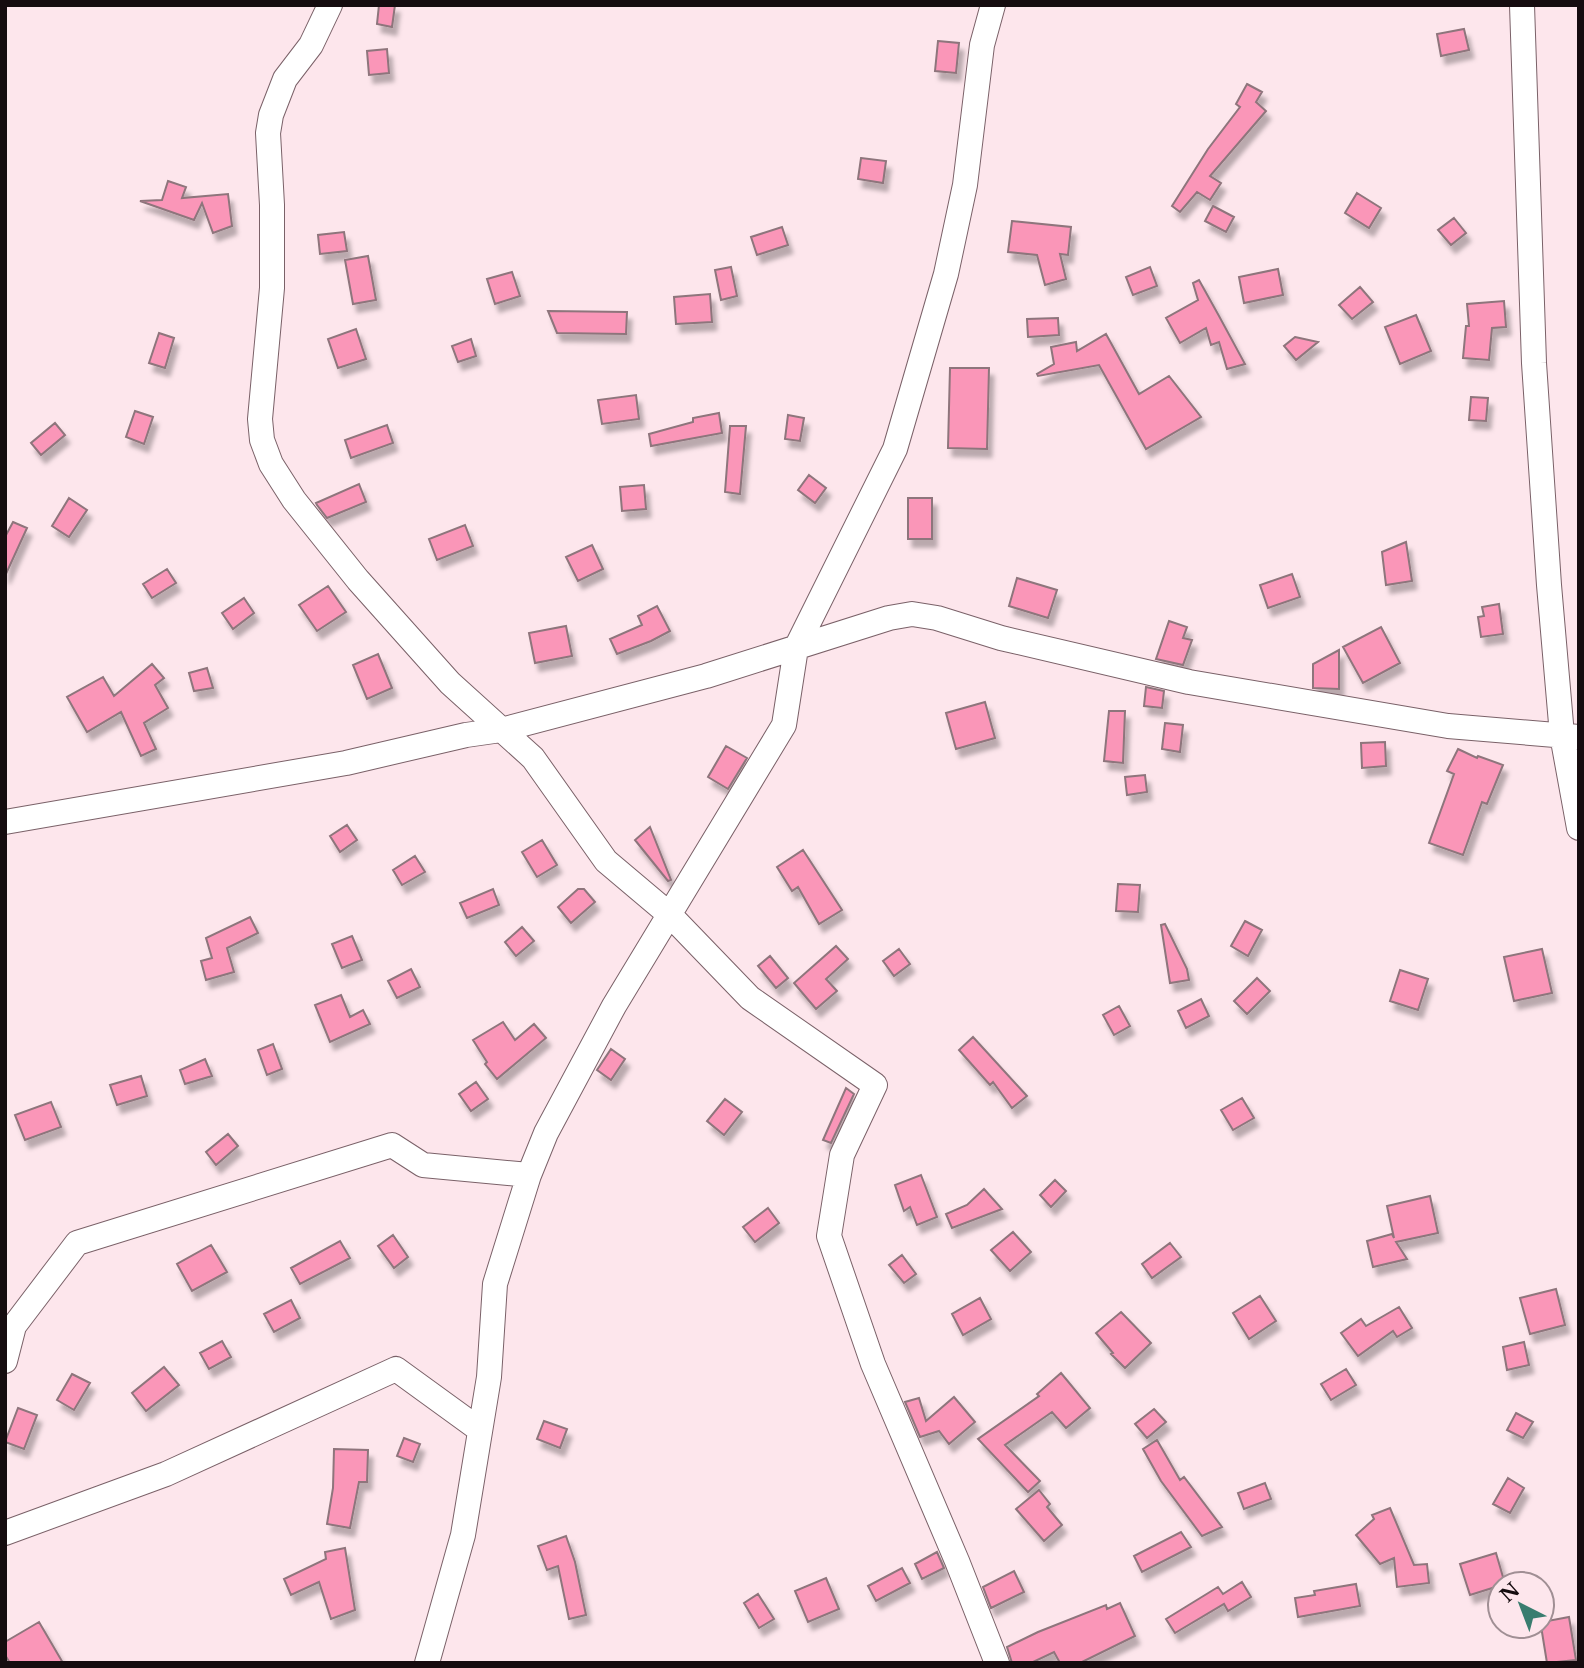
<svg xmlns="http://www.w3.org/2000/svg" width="1584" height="1668" viewBox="0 0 1584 1668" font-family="'Libre Baskerville',serif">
<defs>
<filter id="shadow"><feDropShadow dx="4.5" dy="8" stdDeviation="2" flood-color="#0004"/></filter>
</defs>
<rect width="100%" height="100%" fill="#fde6ec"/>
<path fill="#fa96b8" stroke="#8e757c" stroke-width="2" filter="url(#shadow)" d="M 379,5 L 395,5 L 392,27 L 377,24 Z
M 1464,29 L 1469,50 L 1441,56 L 1437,34 Z
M 938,41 L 959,43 L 956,73 L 935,71 Z
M 387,49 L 389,73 L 369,75 L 367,51 Z
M 1247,84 L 1262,92 L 1256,102 L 1266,111 L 1210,176 L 1221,183 L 1210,200 L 1197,192 L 1180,212 L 1172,206 L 1208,149 L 1240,107 L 1236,104 Z
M 861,158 L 886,161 L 883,183 L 858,179 Z
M 168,181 L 186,187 L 182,198 L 228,194 L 232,226 L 213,233 L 202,203 L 194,220 L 140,201 L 162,200 Z
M 1357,193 L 1381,208 L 1369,228 L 1345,213 Z
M 1213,206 L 1234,217 L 1226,232 L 1205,221 Z
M 1454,218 L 1466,233 L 1451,245 L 1438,230 Z
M 1012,221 L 1071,227 L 1068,255 L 1060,254 L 1066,279 L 1045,285 L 1037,255 L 1008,252 Z
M 782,227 L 788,245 L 757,255 L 751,237 Z
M 344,232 L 347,251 L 320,254 L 318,235 Z
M 368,256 L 376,300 L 353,304 L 345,260 Z
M 731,267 L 737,296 L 721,300 L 715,270 Z
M 1150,267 L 1157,286 L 1133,295 L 1126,277 Z
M 1278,269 L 1283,295 L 1244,303 L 1239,277 Z
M 512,272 L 520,296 L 495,304 L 487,279 Z
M 1199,280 L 1219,316 L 1245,364 L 1227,369 L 1219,342 L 1211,345 L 1206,328 L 1180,343 L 1166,318 L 1198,300 L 1193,283 Z
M 1360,287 L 1373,302 L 1352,319 L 1339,305 Z
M 710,294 L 712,322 L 676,324 L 674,297 Z
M 1504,301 L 1506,327 L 1492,328 L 1489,360 L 1463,358 L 1466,326 L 1469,326 L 1467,304 Z
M 548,311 L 627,312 L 626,334 L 557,333 Z
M 1416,315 L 1431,351 L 1400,364 L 1385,327 Z
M 1058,318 L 1059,335 L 1028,337 L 1027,319 Z
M 356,329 L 366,359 L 338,368 L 328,339 Z
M 159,333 L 174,338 L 165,368 L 149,363 Z
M 1106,334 L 1139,394 L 1169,376 L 1201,417 L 1146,449 L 1099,365 L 1038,376 L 1037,374 L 1054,364 L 1051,347 L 1076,342 L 1077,351 Z
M 1295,337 L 1318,342 L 1296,360 L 1284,346 Z
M 471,339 L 476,356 L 458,362 L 452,346 Z
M 950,368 L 989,368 L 987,449 L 948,448 Z
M 636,395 L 639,419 L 602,424 L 598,400 Z
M 1471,397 L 1488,398 L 1486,421 L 1469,420 Z
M 135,411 L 153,417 L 144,444 L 126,437 Z
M 719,413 L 722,433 L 651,446 L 649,434 L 693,422 L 693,418 Z
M 788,415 L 804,418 L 800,441 L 785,439 Z
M 55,423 L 65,435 L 41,455 L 31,443 Z
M 387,425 L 393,443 L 351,458 L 345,440 Z
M 730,426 L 746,426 L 740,494 L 725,492 Z
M 809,475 L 826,488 L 815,503 L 798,490 Z
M 359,484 L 366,502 L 327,518 L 317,505 L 316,503 Z
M 644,485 L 646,509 L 622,511 L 620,487 Z
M 69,498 L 87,510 L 69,537 L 52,526 Z
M 908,498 L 932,498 L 932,539 L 908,539 Z
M 13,522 L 27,528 L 5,576 L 5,537 Z
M 465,525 L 473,546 L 437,560 L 429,539 Z
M 1406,542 L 1412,581 L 1386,585 L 1382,552 Z
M 592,545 L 603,569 L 578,581 L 566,557 Z
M 167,569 L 176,583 L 152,598 L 143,584 Z
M 1292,574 L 1300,597 L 1268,608 L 1260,585 Z
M 1017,578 L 1057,590 L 1048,618 L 1009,606 Z
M 328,586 L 346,612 L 317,631 L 299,605 Z
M 244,598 L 254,613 L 233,629 L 222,613 Z
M 1499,604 L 1503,634 L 1481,637 L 1478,617 L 1484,616 L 1482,607 Z
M 657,606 L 670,631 L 651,641 L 617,654 L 610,639 L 642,625 L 638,616 Z
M 1169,621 L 1187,627 L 1183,638 L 1192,640 L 1183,665 L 1156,659 Z
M 566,626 L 572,656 L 535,663 L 529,633 Z
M 1381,627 L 1400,663 L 1363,683 L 1343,647 Z
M 1339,650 L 1339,689 L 1313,688 L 1313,664 Z
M 378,654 L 392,688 L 367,699 L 353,665 Z
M 152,664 L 164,678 L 155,685 L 168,708 L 144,723 L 156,749 L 141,756 L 121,712 L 87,732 L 67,697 L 103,677 L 114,696 Z
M 207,668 L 213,688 L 194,691 L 189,673 Z
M 1146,687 L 1164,691 L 1162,708 L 1144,706 Z
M 985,702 L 995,738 L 956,749 L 946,713 Z
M 1109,711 L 1125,711 L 1123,763 L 1104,761 Z
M 1165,723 L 1183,725 L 1180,752 L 1162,749 Z
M 1385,742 L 1386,766 L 1362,768 L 1361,743 Z
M 726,746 L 747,758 L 728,789 L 708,777 Z
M 1458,749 L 1477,758 L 1478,756 L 1503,765 L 1487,804 L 1482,802 L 1463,855 L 1429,843 L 1454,774 L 1447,771 Z
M 1145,775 L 1147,792 L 1127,795 L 1125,777 Z
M 347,825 L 357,840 L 340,852 L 330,836 Z
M 650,827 L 671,880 L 668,881 L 635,840 Z
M 542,840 L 557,865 L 537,877 L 522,852 Z
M 803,850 L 842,910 L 819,924 L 798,887 L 792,891 L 777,867 Z
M 415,856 L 425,872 L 402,885 L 393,870 Z
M 1118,884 L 1140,885 L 1138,912 L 1116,911 Z
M 493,889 L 499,905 L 467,918 L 460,903 Z
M 578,889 L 584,889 L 595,902 L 571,923 L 558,907 Z
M 250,917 L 258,933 L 227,948 L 234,972 L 206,980 L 201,961 L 212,958 L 206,938 Z
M 1245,921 L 1262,930 L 1248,956 L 1231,946 Z
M 1165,924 L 1187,969 L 1189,980 L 1170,983 L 1161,925 Z
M 522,927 L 534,941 L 516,956 L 505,942 Z
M 352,936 L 362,960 L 342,968 L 332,944 Z
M 836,946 L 848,959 L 826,979 L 837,991 L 816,1009 L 794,983 Z
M 899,949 L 910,964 L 894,976 L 883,961 Z
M 1542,949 L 1552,993 L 1514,1001 L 1504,957 Z
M 770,956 L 788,978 L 776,988 L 758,966 Z
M 411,969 L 420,987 L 397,998 L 388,981 Z
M 1400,970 L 1428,979 L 1418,1010 L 1390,1001 Z
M 1257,978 L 1270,991 L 1247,1014 L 1234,1001 Z
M 341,995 L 350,1017 L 363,1010 L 370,1024 L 330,1042 L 315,1005 Z
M 1201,999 L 1209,1016 L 1186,1028 L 1178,1011 Z
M 1119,1006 L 1130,1026 L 1114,1035 L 1103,1015 Z
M 503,1022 L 515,1040 L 534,1024 L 546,1038 L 497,1079 L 485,1064 L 487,1062 L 473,1040 Z
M 973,1037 L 1027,1096 L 1012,1108 L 993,1082 L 990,1085 L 959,1050 Z
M 273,1044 L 282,1069 L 267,1075 L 258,1050 Z
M 611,1049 L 625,1059 L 611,1080 L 597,1070 Z
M 205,1059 L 212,1076 L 185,1084 L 180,1070 Z
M 141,1076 L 147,1096 L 117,1105 L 110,1085 Z
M 476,1082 L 488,1099 L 471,1111 L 459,1094 Z
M 846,1088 L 854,1094 L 831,1143 L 823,1140 Z
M 1242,1098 L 1254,1118 L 1233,1130 L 1221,1110 Z
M 725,1099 L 742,1112 L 724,1135 L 707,1121 Z
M 51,1102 L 61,1127 L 25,1140 L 15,1115 Z
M 228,1134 L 238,1146 L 216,1165 L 206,1152 Z
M 921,1175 L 937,1217 L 917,1225 L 910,1207 L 904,1211 L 895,1185 Z
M 1055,1180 L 1066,1191 L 1051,1207 L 1040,1195 Z
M 984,1189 L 1002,1209 L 952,1228 L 946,1214 L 967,1205 Z
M 1430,1196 L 1438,1233 L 1396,1242 L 1407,1259 L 1373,1267 L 1367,1241 L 1392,1234 L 1394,1238 L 1387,1206 Z
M 768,1208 L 779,1223 L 755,1242 L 743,1227 Z
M 1013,1232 L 1031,1252 L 1010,1271 L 991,1250 Z
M 393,1235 L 408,1257 L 394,1268 L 378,1246 Z
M 340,1241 L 350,1258 L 300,1284 L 291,1268 Z
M 1170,1243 L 1181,1257 L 1152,1278 L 1142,1264 Z
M 211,1245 L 227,1272 L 192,1291 L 177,1264 Z
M 902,1255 L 916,1274 L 904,1283 L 889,1265 Z
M 1556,1289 L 1565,1325 L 1530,1334 L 1520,1298 Z
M 1260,1296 L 1276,1321 L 1249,1339 L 1233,1313 Z
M 980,1298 L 991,1319 L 963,1335 L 952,1314 Z
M 291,1300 L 300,1318 L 274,1332 L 264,1314 Z
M 1399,1307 L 1412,1328 L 1397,1337 L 1393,1331 L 1358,1356 L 1341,1333 L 1361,1319 L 1366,1326 Z
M 1121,1312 L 1151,1343 L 1125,1368 L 1111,1354 L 1113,1353 L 1096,1333 Z
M 222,1341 L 231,1357 L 209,1369 L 200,1353 Z
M 1524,1342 L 1529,1365 L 1507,1370 L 1503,1347 Z
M 164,1367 L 179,1385 L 146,1411 L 132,1393 Z
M 1346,1369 L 1356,1385 L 1331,1400 L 1321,1384 Z
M 1061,1373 L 1090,1408 L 1066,1428 L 1052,1412 L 1005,1445 L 1040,1481 L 1028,1492 L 978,1439 L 1039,1396 L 1037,1394 Z
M 72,1374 L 90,1383 L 74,1410 L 57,1400 Z
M 954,1397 L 975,1422 L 949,1444 L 939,1431 L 920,1437 L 905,1402 L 919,1398 L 926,1421 Z
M 18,1408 L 37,1415 L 24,1449 L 5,1442 Z
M 1154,1409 L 1166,1422 L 1147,1438 L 1135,1424 Z
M 1516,1413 L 1533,1422 L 1523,1438 L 1507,1430 Z
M 544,1421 L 567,1429 L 560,1448 L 537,1439 Z
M 404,1438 L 420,1444 L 413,1462 L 397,1456 Z
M 1157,1440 L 1180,1480 L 1184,1477 L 1222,1527 L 1202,1536 L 1161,1481 L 1143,1449 Z
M 334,1449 L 368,1450 L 367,1482 L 359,1482 L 350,1528 L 327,1524 L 333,1488 Z
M 1508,1478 L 1524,1488 L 1510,1513 L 1493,1504 Z
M 1265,1483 L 1271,1499 L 1244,1509 L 1238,1493 Z
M 1039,1490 L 1050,1504 L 1047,1507 L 1062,1525 L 1044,1541 L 1016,1509 Z
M 1390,1508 L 1414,1565 L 1427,1564 L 1429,1583 L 1397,1587 L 1394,1558 L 1380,1564 L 1356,1535 L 1374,1519 L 1372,1515 Z
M 1181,1532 L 1191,1547 L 1142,1572 L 1134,1556 Z
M 566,1536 L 575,1562 L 586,1615 L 569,1619 L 558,1566 L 547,1570 L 538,1546 Z
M 345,1548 L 355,1610 L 331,1619 L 319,1582 L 291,1595 L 284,1579 L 326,1559 L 325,1552 Z
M 937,1552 L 944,1568 L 922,1579 L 915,1564 Z
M 1496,1553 L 1505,1584 L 1470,1595 L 1460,1564 Z
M 902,1568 L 910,1583 L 876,1601 L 868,1586 Z
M 1014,1571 L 1024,1592 L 991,1608 L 983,1587 Z
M 826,1578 L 839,1609 L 808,1622 L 795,1591 Z
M 1242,1582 L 1251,1597 L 1228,1611 L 1224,1604 L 1175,1633 L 1166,1619 L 1218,1587 L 1223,1594 Z
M 1356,1584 L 1360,1606 L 1298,1617 L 1295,1598 L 1315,1595 L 1314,1591 Z
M 758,1594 L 774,1619 L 759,1628 L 744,1603 Z
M 1120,1603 L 1135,1636 L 1080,1663 L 1060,1663 L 1054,1652 L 1031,1663 L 1012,1663 L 1007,1647 L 1038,1632 L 1106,1605 L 1107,1609 Z
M 1569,1617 L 1576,1660 L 1547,1663 L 1541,1626 L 1542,1622 Z
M 39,1622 L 63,1663 L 10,1663 L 5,1655 L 5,1642 Z"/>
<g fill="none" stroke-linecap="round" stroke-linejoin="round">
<defs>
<path id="street" d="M 330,5 L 311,45 L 285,79 L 271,115 L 268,133 L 272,205 L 272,288 L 260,419 L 262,440 L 271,464 L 294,500 L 358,580 L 450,683 L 533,758 L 606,861 L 670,915 L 750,998 L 875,1085 L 842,1155 L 829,1236 L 873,1364 L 957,1561 L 997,1663
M 1522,5 L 1534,363 L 1549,585 L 1562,735 L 1579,828
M 5,822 L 346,763 L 466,735 L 501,730 L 706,676 L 889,618 L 912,614 L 937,618 L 1001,638 L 1189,682 L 1448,726 L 1579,737
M 5,1361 L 14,1326 L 77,1243 L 392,1145 L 423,1165 L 529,1175 L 546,1133 L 614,1006 L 784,725 L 796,648 L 895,449 L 946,274 L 965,185 L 982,45 L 993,5
M 5,1533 L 166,1474 L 396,1369 L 480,1430
M 427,1663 L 463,1535 L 489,1377 L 495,1284 L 529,1175"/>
</defs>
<use href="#street" stroke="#7a6168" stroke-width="26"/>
<use href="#street" stroke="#fff" stroke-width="24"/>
</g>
<rect width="1584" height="1668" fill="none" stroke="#150c0f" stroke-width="14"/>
<g transform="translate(1521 1605) rotate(318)"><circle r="33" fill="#fde6ec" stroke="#a08f94" stroke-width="2"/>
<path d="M0-5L12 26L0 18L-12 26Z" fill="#397d6f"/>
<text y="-10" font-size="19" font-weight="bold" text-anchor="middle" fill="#150c0f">N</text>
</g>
</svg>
